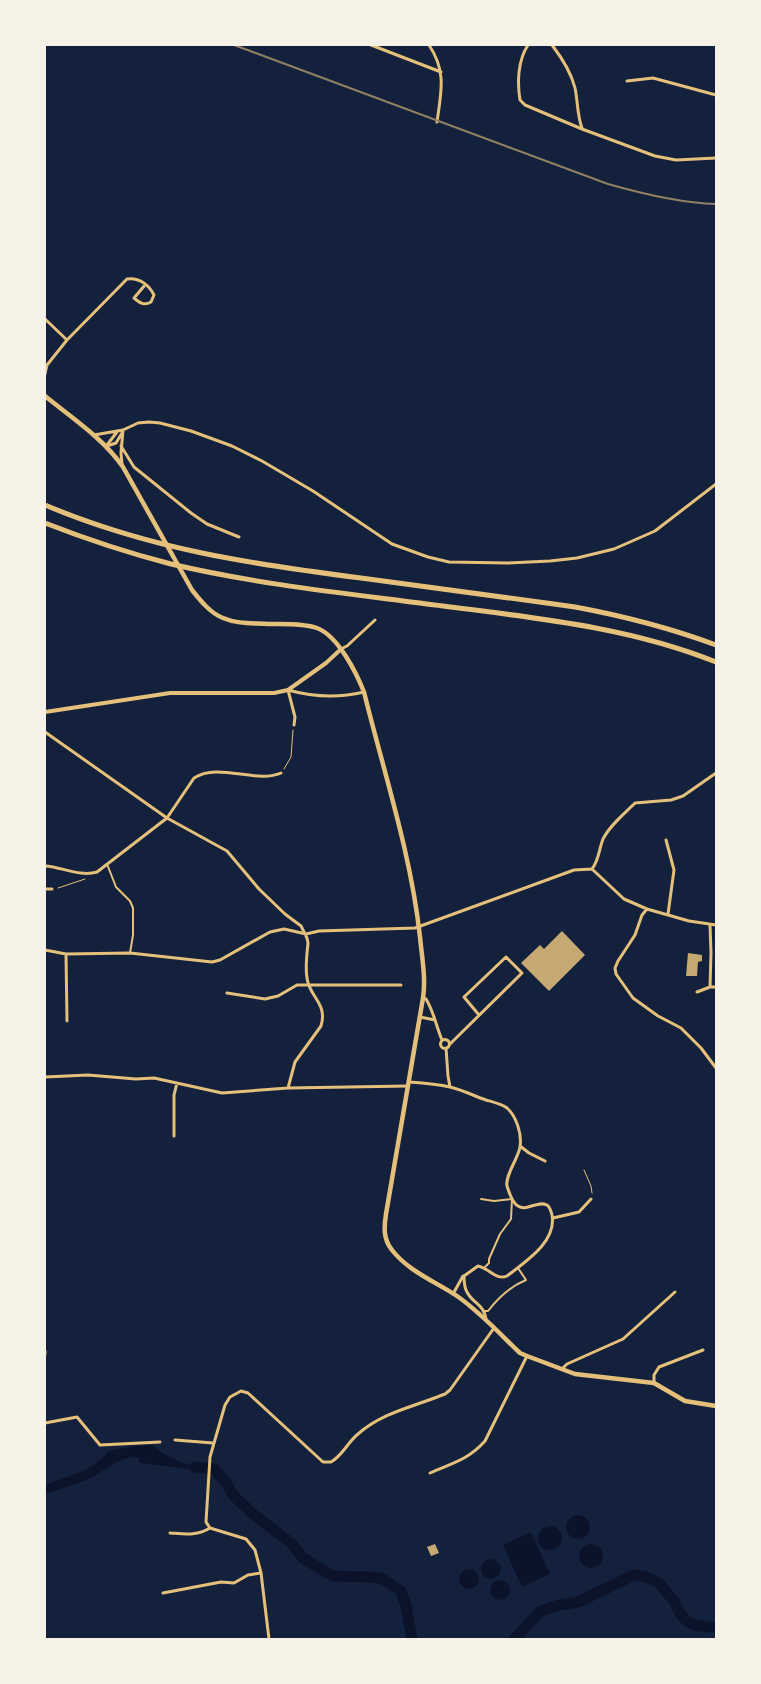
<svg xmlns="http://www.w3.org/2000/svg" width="761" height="1684" viewBox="0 0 761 1684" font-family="'Golos Text',sans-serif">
<rect width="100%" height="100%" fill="#14213d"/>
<path fill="#0b132b" d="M 153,1445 C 162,1455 193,1471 207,1464 L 206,1471 L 140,1463 L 137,1457 C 118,1457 107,1470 90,1478 C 76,1485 60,1489 45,1494 L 45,1485 L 84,1471 L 100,1460 L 109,1451 L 136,1446 Z
M566 1527a12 12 0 1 1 24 0a12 12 0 1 1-24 0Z
M538 1538a12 12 0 1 1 24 0a12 12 0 1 1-24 0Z
M 531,1532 L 550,1574 L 522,1587 L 503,1545 Z
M579 1556a12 12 0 1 1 24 0a12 12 0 1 1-24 0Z
M481 1569a10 10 0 1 1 20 0a10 10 0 1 1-20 0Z
M459 1579a10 10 0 1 1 20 0a10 10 0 1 1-20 0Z
M490 1590a10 10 0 1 1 20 0a10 10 0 1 1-20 0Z"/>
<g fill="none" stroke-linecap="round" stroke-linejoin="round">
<path stroke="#0b132b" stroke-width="11" d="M 195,1467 L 214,1469 L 224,1480 L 234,1496 L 253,1514 L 291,1543 L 303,1558 L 324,1571 L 333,1576 L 370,1577 L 383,1579 L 401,1591 L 406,1606 L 412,1639
M 514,1639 L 541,1611 L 559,1605 L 578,1602 L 634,1575 L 646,1577 L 658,1582 L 674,1601 L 681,1615 L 688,1622 L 695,1625 L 716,1628"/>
</g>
<path fill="#c6a872" d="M 562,931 L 585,955 L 549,991 L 521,963 L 540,945 L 544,949 Z
M 688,953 L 702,955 L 702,961 L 698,962 L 697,976 L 686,976 Z
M 435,1544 L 439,1553 L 431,1556 L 427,1547 Z"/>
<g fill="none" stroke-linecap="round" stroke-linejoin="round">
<path stroke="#e5c07b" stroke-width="1" d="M 284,769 L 291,757 L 293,730
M 58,888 L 85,879
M 584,1170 L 591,1186 L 592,1193"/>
<path stroke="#e5c07b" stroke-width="2" d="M 107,864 L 116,887 L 130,901 L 133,908 L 133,935 L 130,953
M 481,1199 L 494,1201 L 512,1199 L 511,1219 L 500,1234 L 489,1259 L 489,1263 L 485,1267
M 485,1311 L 488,1311 C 498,1298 511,1286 526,1280 L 518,1268"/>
<path stroke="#e5c07b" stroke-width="3" d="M 371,45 L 441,72
M 429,45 C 447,72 441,92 437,122
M 528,45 C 518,60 517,82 520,100 L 525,105 L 582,129 L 655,156 L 676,160 L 716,158
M 552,45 C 562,58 571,72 575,88 C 578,102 577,115 582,128
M 627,81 L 653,78 L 716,95
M 45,319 L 67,340
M 47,365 L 67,340 L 127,279 C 139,277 149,285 154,295 L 151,302 C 144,306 140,303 134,298 L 145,285
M 45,367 L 47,365 L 45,374
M 94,435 L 123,430 L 138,423 L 149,422 L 160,423 L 191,431 L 232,446 L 262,461 L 313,491 L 392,544 L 428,557 L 449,562 L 508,563 L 550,561 L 577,558 L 614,549 L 655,531 L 716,484
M 107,445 L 117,432
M 107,446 L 116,443 L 122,433
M 121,446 L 134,467 L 191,513 L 207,524 L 239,537
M 122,464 L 121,453 L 123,430
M 341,649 L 347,646 L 375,620
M 294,725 L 295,717 L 288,690 C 313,697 339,698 364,692
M 45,732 L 167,818 L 227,851 L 259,889 L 285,914 L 301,926 L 307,938 L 308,943 C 307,954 305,967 307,978 C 309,997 328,1003 321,1026 L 295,1062 L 288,1088
M 666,840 L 674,870 L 668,914
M 45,866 C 62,867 80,877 97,872 L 167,818 L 194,778 C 218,762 256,784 281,773
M 592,869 C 599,860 599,849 603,839 C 610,825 624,814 635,803 L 671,800 L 683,796 L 716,773
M 45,889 L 52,889
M 647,909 L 642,915 L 635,935 L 618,961 L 615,968 L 616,974 L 633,998 L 658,1016 L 681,1028 L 701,1048 L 716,1068
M 710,925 L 711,953 L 710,987 L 716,987
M 45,950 L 66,954 L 130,953 L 212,962 L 220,960 L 270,932 L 284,929 L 306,934 L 319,931 L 415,928 L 574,870 L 592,869 L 624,899 L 647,909 L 689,921 L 716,925
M 66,954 L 67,1021
M 697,992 L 710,987
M 227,993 L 265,999 L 278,996 L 297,985 L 401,985
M 423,998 L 426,999 C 434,1012 436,1026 442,1040
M 420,1017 L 435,1020
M440.5 1044a4.5 4.5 0 1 1 9 0a4.5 4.5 0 1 1-9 0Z
M 450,1044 L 522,973 L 506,957 L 464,997 L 479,1015
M 446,1048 L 448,1076 L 450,1087
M 45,1077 L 88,1075 L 136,1079 L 154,1078 L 222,1093 L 288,1088 L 408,1086
M 409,1082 C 423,1083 437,1084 450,1087 C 463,1090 474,1096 486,1100 C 493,1102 502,1104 507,1108 C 517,1117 522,1135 520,1147 C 518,1159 505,1175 507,1186 C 509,1192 512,1203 518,1206 C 527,1212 537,1200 547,1205 C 550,1207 551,1211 552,1215 C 557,1242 525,1262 507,1276 C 496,1281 489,1268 478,1266 L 464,1276 C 464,1281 464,1287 467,1292 C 473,1304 484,1304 486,1319
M 174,1136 L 174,1095 L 177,1083
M 520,1146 L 529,1153 L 545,1161
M 553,1218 L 579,1212 L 591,1199
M 453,1294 L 463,1276
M 45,1351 L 45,1354
M 562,1369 L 567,1364 L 623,1339 L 675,1292
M 654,1383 L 654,1375 L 659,1367 L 703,1350
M 45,1423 L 77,1417 L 100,1445 L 160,1442
M 175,1440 L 213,1443
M 430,1473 C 452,1463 468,1460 485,1441 L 527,1356
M 170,1533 C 185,1534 197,1536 210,1528
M 163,1593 L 221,1582 L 234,1583 L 248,1575 L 261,1573
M 269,1639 L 261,1573 L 255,1550 L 246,1539 L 210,1528 L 206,1522 L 210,1457 L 225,1405 L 230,1397 L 241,1391 L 248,1393 L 323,1462 L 331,1462 C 342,1456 348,1442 358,1434 C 383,1412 416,1406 445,1394 L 450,1390 L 494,1328"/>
<path stroke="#e5c07b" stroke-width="4" d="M 45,712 L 170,693 L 274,693 L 288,690 L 326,663 L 340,650"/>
<path stroke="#e5c07b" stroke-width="4.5" d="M 45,396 C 72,418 103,438 123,467 L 192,590 C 200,600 210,613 223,618 C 237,624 252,623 268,624 C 283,624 303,623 317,628 C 338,636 356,672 364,692 C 384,773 411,854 420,937 C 422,958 426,978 423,998 L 386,1214 C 384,1227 383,1239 392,1250 C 408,1271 436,1282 457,1296 C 480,1312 500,1334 520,1353 L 527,1356 L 575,1374 L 654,1383 L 685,1401 L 716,1406"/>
<path stroke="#e5c07b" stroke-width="5" d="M 45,505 C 149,549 251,564 361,578 C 433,588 504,597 575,607 C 624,616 670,628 716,645
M 45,523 C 86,539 128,553 171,564 C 260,585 352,594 443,606 C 536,618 629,627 716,662"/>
<path stroke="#918062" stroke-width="2" d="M 234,45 L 608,184 C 643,194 680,203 716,204"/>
</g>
<rect width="761" height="1684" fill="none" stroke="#f6f1e7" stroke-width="92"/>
</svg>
